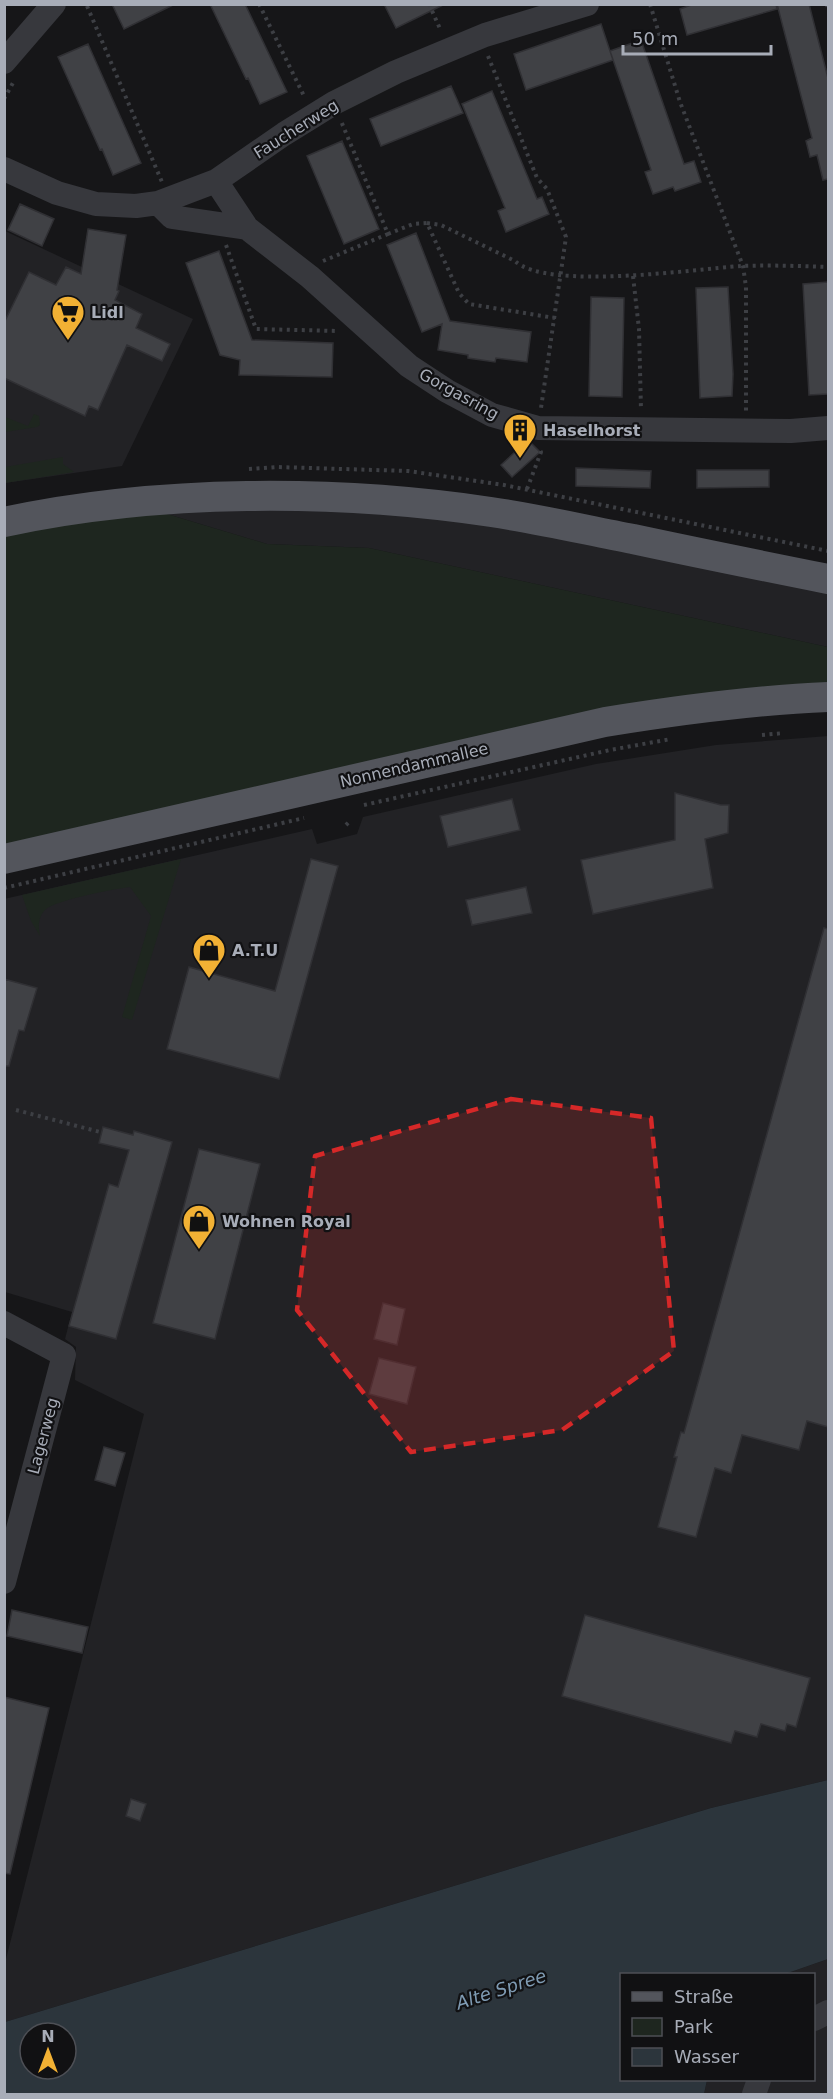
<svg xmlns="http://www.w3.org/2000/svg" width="833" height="2099" viewBox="0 0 833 2099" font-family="'DejaVu Sans',sans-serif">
<rect width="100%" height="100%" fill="#161618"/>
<path fill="#222225" d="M 5,231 L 193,319 L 122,466 L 5,483 Z
M 262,507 L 456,517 L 828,588 L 828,647 L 369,548 L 267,544 L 157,511 Z
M 828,736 L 828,1780 L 711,1808 L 5,2022 L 5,1963 L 144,1414 L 75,1380 L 76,1347 L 65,1339 L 72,1312 L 5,1292 L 4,899 L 312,829 L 317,844 L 357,834 L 363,817 L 596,764 L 716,745 Z
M 828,1959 L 828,2094 L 704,2094 L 707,2080 L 814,2080 L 814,1974 L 785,1974 Z"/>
<path fill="#1e261f" d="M 34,414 L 39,416 L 40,425 L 37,427 L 5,432 L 5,417 L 28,426 Z
M 63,457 L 63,464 L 74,472 L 5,483 L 5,467 Z
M 157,511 L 267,544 L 369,548 L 828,647 L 828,688 L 5,849 L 4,533 Z
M 181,859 L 132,1020 L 122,1017 L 151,916 L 130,887 C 114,889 55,900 45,910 C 38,917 38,927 40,936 L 31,921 L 22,895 Z"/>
<path fill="#2c353c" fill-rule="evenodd" d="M 828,1780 L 828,1959 L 785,1974 L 622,1974 L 622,2080 L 707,2080 L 704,2094 L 5,2094 L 5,2022 L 711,1808 ZM 30,2033 L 66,2033 L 66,2069 L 30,2069 Z"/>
<path fill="#404145" stroke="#303034" stroke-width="1.5" d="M 112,4 L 175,4 L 124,29 Z
M 210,4 L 245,4 L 287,92 L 260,104 L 248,78 L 246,79 Z
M 384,4 L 445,4 L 396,28 Z
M 694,4 L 776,4 L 777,9 L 687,35 L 680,9 Z
M 777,4 L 809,4 L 828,78 L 828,179 L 823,180 L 817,155 L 810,157 L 806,141 L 812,138 Z
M 601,24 L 613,60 L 526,90 L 514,54 Z
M 641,40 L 684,164 L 694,161 L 701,182 L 675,191 L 673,187 L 653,194 L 645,172 L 651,170 L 610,51 Z
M 88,44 L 141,163 L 113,175 L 102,149 L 100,150 L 58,57 Z
M 451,86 L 463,113 L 381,146 L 370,119 Z
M 492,91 L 537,199 L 542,197 L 549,214 L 506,232 L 498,211 L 505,208 L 462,104 Z
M 342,141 L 379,229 L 344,244 L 307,156 Z
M 20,204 L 54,219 L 42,246 L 8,230 Z
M 88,229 L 126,235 L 117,290 L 119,291 L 115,300 L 142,314 L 136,328 L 170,344 L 162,361 L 127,345 L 98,410 L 89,406 L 85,416 L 4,378 L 4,323 L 29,272 L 56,285 L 66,267 L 81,274 Z
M 416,233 L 450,321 L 531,332 L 527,362 L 496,358 L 495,362 L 468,358 L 468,355 L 438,350 L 442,324 L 422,332 L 387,245 Z
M 219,251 L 252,340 L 333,343 L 332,377 L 239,375 L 240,360 L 220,355 L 186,263 Z
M 828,282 L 828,394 L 809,395 L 803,284 Z
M 728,287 L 733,374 L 732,396 L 700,398 L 696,288 Z
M 591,297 L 624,298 L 622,397 L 589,396 Z
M 528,440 L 540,452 L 512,477 L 501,465 Z
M 576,468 L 651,471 L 650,488 L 576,486 Z
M 697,470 L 769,470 L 769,487 L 697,488 Z
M 675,793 L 721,805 L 729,805 L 728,833 L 705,839 L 713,888 L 593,914 L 581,860 L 675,840 Z
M 512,799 L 520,830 L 448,847 L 440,816 Z
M 311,859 L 338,866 L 279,1079 L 167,1049 L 189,967 L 275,991 Z
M 526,887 L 532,913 L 472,925 L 466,900 Z
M 824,928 L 828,929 L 828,1427 L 807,1421 L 799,1450 L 742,1435 L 731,1473 L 715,1468 L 696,1537 L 658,1527 L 677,1457 L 674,1457 L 681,1432 L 684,1433 Z
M 4,979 L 37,988 L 24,1031 L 19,1030 L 9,1066 L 4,1066 Z
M 103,1127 L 133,1135 L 134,1131 L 172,1142 L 116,1339 L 69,1326 L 109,1184 L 118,1187 L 129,1150 L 99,1143 Z
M 199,1149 L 260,1164 L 215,1339 L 153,1323 Z
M 383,1303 L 405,1309 L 397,1345 L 374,1339 Z
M 379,1358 L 416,1367 L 407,1404 L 369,1394 Z
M 104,1447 L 125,1453 L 115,1486 L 95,1480 Z
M 12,1610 L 88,1627 L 82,1653 L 7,1636 Z
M 585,1615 L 810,1678 L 796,1727 L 787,1724 L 785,1731 L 761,1724 L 757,1737 L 735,1731 L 731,1743 L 562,1696 Z
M 4,1697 L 49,1708 L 10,1874 L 4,1873 Z
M 131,1799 L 146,1804 L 140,1821 L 126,1816 Z"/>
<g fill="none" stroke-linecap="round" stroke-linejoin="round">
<path stroke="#3d3f44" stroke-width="4" stroke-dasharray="3 4.5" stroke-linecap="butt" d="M 259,4 L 305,98
M 429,4 L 441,31
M 650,4 L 680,102 L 743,266 L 746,287 L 746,411
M 827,4 L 828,11
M 87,6 L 162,182
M 488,56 L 537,178 L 547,189 L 566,237 L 541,408
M 4,99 L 14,81
M 427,223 L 441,225 L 515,261 C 547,291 695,269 741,266 C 770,265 800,266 828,267
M 388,234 L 413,224 L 427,223 L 459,293 L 469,304 L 555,318
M 226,245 L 256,329 L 339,331
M 323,261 L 388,234 L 341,121
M 633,276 L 639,329 L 641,410
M 249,469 L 277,467 L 408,471 L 504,485 L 828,551
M 527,489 L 541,452 L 539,449
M 762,735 L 784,733
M 364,805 L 610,750 L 671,739
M 346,825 L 350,821
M 4,888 L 304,818
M 16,1110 L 100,1132"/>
<path stroke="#37383d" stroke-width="24" d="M 4,62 L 54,4
M 4,169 L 57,193 L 96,204 L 136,206 L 158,203 L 216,181 L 284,134 L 334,103 L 396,72 L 485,35 L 587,4
M 216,181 L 247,228 L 310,277 L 409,366 L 447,391 L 492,415 L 538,428 L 791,431 L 828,428
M 158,203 L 172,217 L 247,228
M 4,1323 L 64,1355 L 4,1582
M 814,2019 L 828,2012
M 754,2094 L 759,2080"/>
<path stroke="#53555c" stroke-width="30" d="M 4,522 C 158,489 336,489 491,512 C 539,519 586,530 633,539 C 698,553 763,566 828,579
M 4,859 L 605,722 C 679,710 753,700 828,697"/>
</g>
<path fill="#d62828" fill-opacity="0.2" stroke="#d62828" stroke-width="4.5" stroke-dasharray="12 8" stroke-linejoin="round" d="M 511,1099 L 651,1118 L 674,1351 L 562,1430 L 411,1452 L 297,1310 L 315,1156 Z"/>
<defs>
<symbol id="supermarket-pin" viewBox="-11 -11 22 30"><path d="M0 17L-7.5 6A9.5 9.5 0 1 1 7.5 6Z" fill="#f2b134" stroke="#111113"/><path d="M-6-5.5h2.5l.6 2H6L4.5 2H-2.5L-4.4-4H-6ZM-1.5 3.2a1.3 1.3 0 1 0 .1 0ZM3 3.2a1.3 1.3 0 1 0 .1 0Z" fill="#111"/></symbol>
<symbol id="building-pin" viewBox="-11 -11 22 30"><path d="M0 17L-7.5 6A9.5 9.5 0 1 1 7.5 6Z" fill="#f2b134" stroke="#111113"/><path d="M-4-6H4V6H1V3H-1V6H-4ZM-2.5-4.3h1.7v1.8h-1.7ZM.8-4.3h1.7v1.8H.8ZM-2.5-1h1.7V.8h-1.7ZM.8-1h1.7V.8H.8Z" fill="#111"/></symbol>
<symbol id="shop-pin" viewBox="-11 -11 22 30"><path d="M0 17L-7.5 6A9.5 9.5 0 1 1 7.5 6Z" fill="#f2b134" stroke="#111113"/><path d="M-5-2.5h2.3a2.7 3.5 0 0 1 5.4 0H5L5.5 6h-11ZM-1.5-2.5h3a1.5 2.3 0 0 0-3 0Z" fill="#111"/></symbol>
</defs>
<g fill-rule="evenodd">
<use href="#supermarket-pin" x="49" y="293" width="38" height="52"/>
<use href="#building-pin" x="501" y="411" width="38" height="52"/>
<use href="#shop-pin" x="190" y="931" width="38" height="52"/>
<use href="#shop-pin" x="180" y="1202" width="38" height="52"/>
</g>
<g text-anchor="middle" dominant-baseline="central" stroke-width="4.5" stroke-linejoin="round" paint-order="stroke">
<g font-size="16" fill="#a8adb8" stroke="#111113">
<text transform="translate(296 129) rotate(-32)">Faucherweg</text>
<text transform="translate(459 394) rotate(29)">Gorgasring</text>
<text transform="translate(414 765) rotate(-13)">Nonnendammallee</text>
<text transform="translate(43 1436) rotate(-75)">Lagerweg</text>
</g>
<g font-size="16" font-weight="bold" fill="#a8adb8" stroke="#111113" text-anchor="start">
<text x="91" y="312">Lidl</text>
<text x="543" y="430">Haselhorst</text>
<text x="232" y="950">A.T.U</text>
<text x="222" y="1221">Wohnen Royal</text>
</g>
<g font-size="18" font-style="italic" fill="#7f9bb3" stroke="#111113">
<text transform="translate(501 1989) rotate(-18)">Alte Spree</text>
</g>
</g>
<rect width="833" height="2099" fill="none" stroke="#a8adb8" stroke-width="12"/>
<rect x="620" y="1973" width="195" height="108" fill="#111113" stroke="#4d4f55" stroke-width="1.5"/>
<rect x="632" y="1992" width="30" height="9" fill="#53555c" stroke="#4d4f55" stroke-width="1.5"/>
<text x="674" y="2003" font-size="18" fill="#a8adb8">Straße</text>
<rect x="632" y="2018" width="30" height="18" fill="#1e261f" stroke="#4d4f55" stroke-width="1.5"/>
<text x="674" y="2033" font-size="18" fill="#a8adb8">Park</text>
<rect x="632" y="2048" width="30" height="18" fill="#2c353c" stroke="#4d4f55" stroke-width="1.5"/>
<text x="674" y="2063" font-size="18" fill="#a8adb8">Wasser</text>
<g transform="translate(48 2051)"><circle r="28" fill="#111113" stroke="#4d4f55" stroke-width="1.5"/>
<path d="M0-4.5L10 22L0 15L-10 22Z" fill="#f2b134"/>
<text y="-9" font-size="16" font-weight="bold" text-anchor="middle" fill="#a8adb8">N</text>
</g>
<path d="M623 45v9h148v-9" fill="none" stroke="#a8adb8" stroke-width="3"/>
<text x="632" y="45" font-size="18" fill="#a8adb8" stroke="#111113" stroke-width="4.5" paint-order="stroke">50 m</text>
</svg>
